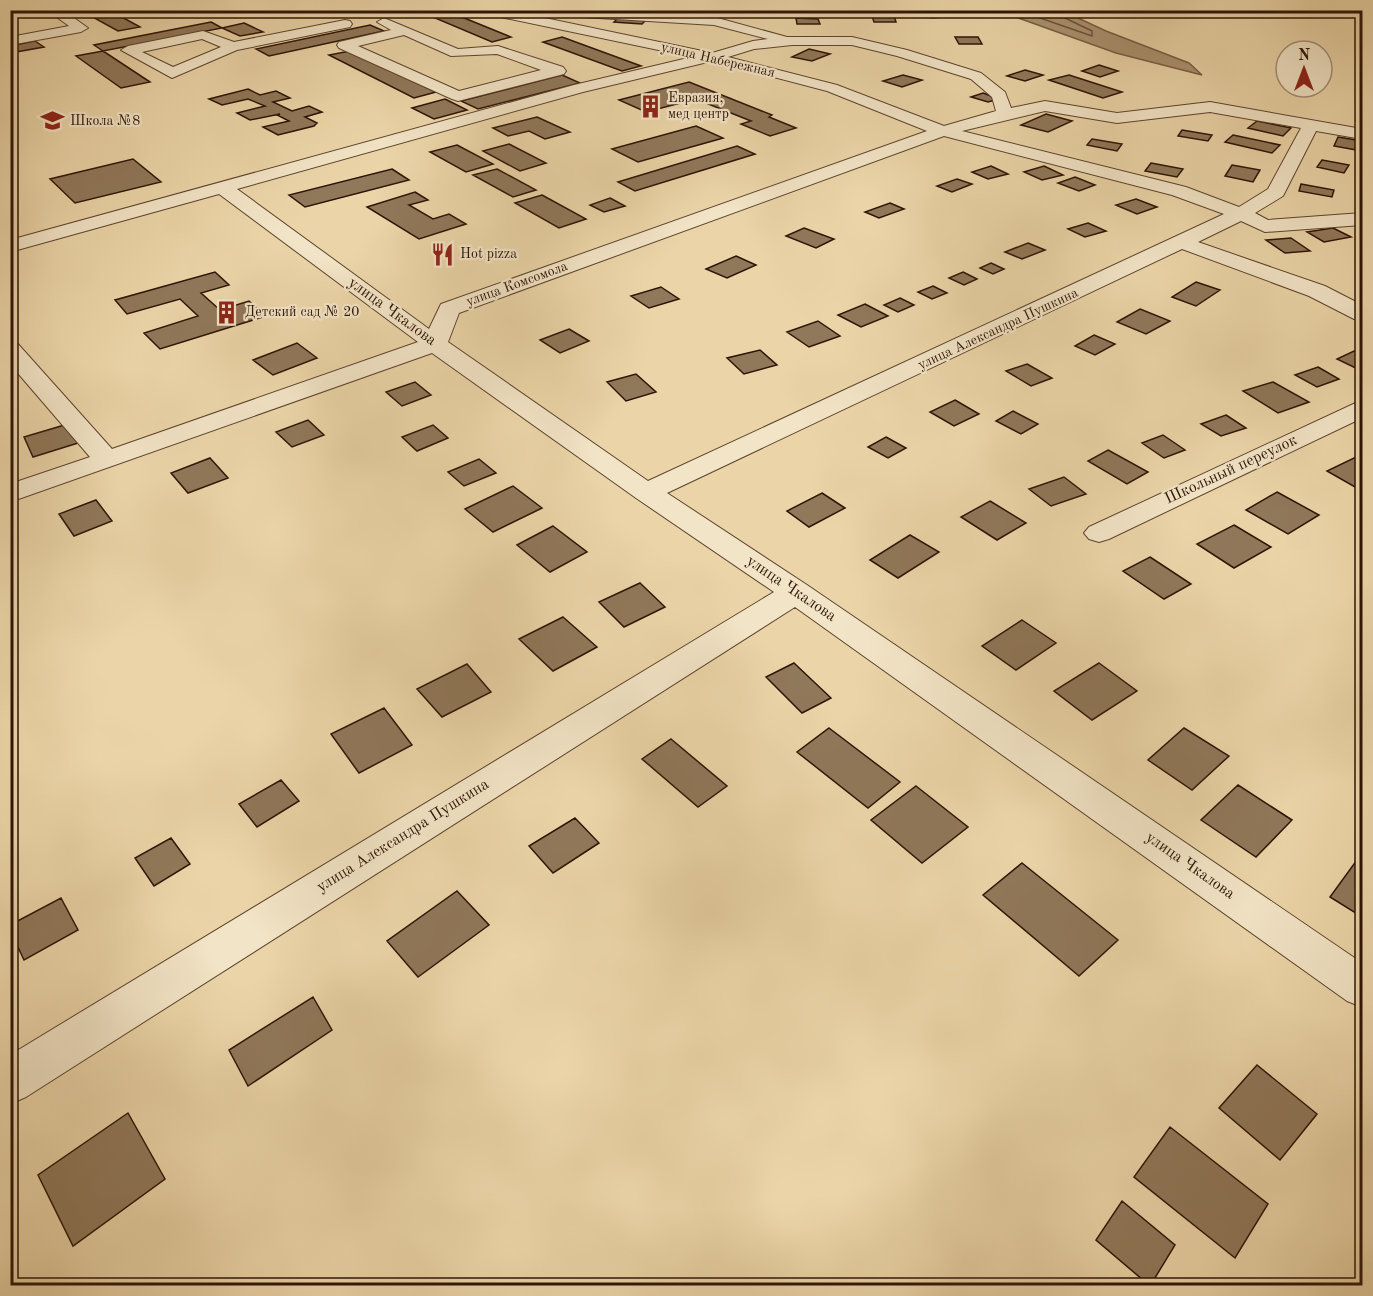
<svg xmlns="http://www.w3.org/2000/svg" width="1373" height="1296" viewBox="0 0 1373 1296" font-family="'Old Standard TT',serif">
<rect width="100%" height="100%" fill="#ebd5a8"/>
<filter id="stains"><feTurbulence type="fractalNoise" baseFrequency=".00333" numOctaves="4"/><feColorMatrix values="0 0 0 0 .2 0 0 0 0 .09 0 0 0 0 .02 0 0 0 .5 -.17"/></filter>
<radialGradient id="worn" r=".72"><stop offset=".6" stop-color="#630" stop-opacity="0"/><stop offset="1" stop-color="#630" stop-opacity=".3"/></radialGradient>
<path fill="#cbb48c" stroke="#7c6449" stroke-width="1.5" d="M 966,10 L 977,14 L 933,18 L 865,11 Z"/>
<path fill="#ab9371" stroke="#796046" stroke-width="1.5" d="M 999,11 L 1063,11 L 1106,31 L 1189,63 L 1202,75 L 1116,53 Z"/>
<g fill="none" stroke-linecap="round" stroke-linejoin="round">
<path stroke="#6c543c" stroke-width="1.5" d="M 1017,10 L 1092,36 L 1092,31 L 1065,18 L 1062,10"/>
</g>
<path fill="#90785a" stroke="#2e1406" stroke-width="1.5" d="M 80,10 L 109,10 L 140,27 L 118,31 Z
M 340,10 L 371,10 L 372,11 L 351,16 Z
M 447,11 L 511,37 L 492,42 L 428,15 Z
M 872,16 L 894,16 L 896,22 L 874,22 Z
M 618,18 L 646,20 L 642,24 L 614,22 Z
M 796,18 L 818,19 L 820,24 L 797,24 Z
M 211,22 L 222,28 L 103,51 L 94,45 Z
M 244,23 L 263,32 L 240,36 L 222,28 Z
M 370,25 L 384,31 L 269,56 L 256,49 Z
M 562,37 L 641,66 L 622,71 L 543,42 Z
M 955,37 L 978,37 L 982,44 L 959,44 Z
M 35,41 L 44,47 L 10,53 L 10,46 Z
M 809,49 L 830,54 L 812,61 L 792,57 Z
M 103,51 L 150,82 L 121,88 L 76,56 Z
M 350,51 L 436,92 L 414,98 L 329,55 Z
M 1099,65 L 1118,71 L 1100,77 L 1082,71 Z
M 1025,70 L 1043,75 L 1025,81 L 1007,76 Z
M 562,75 L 580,83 L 478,109 L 461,101 Z
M 903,75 L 922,80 L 902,87 L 883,81 Z
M 1069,75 L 1122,92 L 1103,98 L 1049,80 Z
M 689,82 L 772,115 L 769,117 L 796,128 L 770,136 L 741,124 L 751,121 L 696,99 L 646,112 L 619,100 Z
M 248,89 L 260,95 L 276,91 L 290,98 L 273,102 L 292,111 L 309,106 L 322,112 L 305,117 L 317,123 L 314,126 L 278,135 L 263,127 L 289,121 L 277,115 L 280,114 L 250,120 L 237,113 L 265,106 L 248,99 L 222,105 L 209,99 Z
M 983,93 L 999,99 L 988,102 L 971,97 Z
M 445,99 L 467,110 L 434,119 L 412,108 Z
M 1046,114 L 1072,121 L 1048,132 L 1021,125 Z
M 537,117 L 570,132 L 545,139 L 529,131 L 508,136 L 493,128 Z
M 1257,121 L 1291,128 L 1283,136 L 1248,128 Z
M 696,126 L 723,138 L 638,162 L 612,149 Z
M 1182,130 L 1212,135 L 1208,141 L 1178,136 Z
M 1233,135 L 1280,145 L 1272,153 L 1225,142 Z
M 1338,137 L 1362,141 L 1362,151 L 1334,146 Z
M 1092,139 L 1122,144 L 1117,151 L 1087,145 Z
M 509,144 L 546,163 L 520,171 L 483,151 Z
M 457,145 L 493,164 L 466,172 L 430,152 Z
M 737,146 L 755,154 L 635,191 L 618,182 Z
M 133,159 L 161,182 L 75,203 L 50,179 Z
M 1322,160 L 1349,165 L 1344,173 L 1317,167 Z
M 1151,163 L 1183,169 L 1177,177 L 1145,171 Z
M 1232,165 L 1260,170 L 1253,182 L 1225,176 Z
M 991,166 L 1008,174 L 988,179 L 972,172 Z
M 1044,166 L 1063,175 L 1042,180 L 1024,172 Z
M 392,169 L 409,180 L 305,207 L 289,195 Z
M 497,169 L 536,190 L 513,197 L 473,175 Z
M 1075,177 L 1095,185 L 1079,191 L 1058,183 Z
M 957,179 L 972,184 L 952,192 L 937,186 Z
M 1301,184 L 1334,190 L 1332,197 L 1299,191 Z
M 415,192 L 428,200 L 409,205 L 433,219 L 449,214 L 466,224 L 419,239 L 367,207 Z
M 542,195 L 586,219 L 559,228 L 515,203 Z
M 610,198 L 625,206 L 604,212 L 590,205 Z
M 1136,199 L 1157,207 L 1137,214 L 1116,205 Z
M 890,203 L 904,209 L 879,218 L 865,212 Z
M 1088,223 L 1106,231 L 1085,237 L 1068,229 Z
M 804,228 L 834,239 L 816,248 L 786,236 Z
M 1333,228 L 1351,237 L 1324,242 L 1307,232 Z
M 1291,238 L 1310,251 L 1285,253 L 1266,240 Z
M 1028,243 L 1045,250 L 1022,259 L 1005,252 Z
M 736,256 L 756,265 L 727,278 L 706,269 Z
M 991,263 L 1004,269 L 993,274 L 980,268 Z
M 215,272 L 229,285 L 201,293 L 220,310 L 249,301 L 266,316 L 160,349 L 144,333 L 198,316 L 180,299 L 127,314 L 115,300 Z
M 963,272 L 977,279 L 964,285 L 949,278 Z
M 1196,282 L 1220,290 L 1196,306 L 1172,297 Z
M 933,286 L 947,293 L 932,299 L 918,292 Z
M 661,287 L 679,299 L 649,308 L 631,296 Z
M 900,298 L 914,305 L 898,312 L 884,305 Z
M 865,304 L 888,316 L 861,327 L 838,315 Z
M 1140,309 L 1170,321 L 1146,334 L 1117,322 Z
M 818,321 L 840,336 L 809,347 L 787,332 Z
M 569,329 L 589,341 L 560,353 L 540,340 Z
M 1094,335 L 1115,344 L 1095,355 L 1075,346 Z
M 297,343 L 317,358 L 273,375 L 253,360 Z
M 760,350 L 777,365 L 744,374 L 727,358 Z
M 1354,351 L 1362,354 L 1362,371 L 1337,359 Z
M 1027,364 L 1052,378 L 1031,386 L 1006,371 Z
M 1318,367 L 1339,379 L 1317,387 L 1295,375 Z
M 636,374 L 656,392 L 626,401 L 607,382 Z
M 415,382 L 431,395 L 402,406 L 386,392 Z
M 1273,382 L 1309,402 L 1278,413 L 1243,391 Z
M 955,400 L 979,414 L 954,426 L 930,412 Z
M 1013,411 L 1038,424 L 1021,434 L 996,421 Z
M 1226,415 L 1246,428 L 1221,436 L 1201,424 Z
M 308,420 L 324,435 L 292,447 L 276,432 Z
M 68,424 L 78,443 L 33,457 L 24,437 Z
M 433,425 L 448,438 L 417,451 L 402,437 Z
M 1163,435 L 1185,450 L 1164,458 L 1142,443 Z
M 886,437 L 906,448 L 888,458 L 868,447 Z
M 1108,450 L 1148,472 L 1127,484 L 1088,461 Z
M 1356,457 L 1362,460 L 1362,491 L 1327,471 Z
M 210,458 L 228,478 L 188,493 L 171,473 Z
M 479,459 L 496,473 L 464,486 L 448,472 Z
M 1064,477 L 1086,494 L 1051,506 L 1029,489 Z
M 513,486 L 542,508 L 493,532 L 465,509 Z
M 1277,492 L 1319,515 L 1288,534 L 1246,510 Z
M 822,493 L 845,508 L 809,527 L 787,511 Z
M 96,500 L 112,521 L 74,536 L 59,514 Z
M 990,501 L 1026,523 L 997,540 L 961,517 Z
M 1234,525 L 1271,547 L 1234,568 L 1197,544 Z
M 553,526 L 587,552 L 550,572 L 517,545 Z
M 910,535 L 939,552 L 898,578 L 870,560 Z
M 1150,557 L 1191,584 L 1164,599 L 1123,571 Z
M 640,583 L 665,607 L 624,627 L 599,602 Z
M 563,617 L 597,647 L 553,671 L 519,639 Z
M 1022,620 L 1056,643 L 1016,670 L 982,646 Z
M 794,663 L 831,698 L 802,713 L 766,677 Z
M 1099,663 L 1137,691 L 1092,720 L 1054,691 Z
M 467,664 L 491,692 L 442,717 L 417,689 Z
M 384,708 L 412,745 L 359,773 L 331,734 Z
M 829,728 L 900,782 L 868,808 L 797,752 Z
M 1184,728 L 1229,756 L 1192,790 L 1148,760 Z
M 671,739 L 727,786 L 698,807 L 642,759 Z
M 281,780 L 299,801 L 257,827 L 239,804 Z
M 1238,785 L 1292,820 L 1256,857 L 1201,820 Z
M 916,786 L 968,827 L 922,863 L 871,820 Z
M 575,818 L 599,843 L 553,873 L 529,846 Z
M 171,838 L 190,864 L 154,886 L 135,858 Z
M 1362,853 L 1362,917 L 1330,897 Z
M 1022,863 L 1118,940 L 1079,976 L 983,895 Z
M 457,891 L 489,925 L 418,977 L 387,941 Z
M 61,898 L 78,930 L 24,960 L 10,930 L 10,925 Z
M 313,997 L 332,1030 L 248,1086 L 229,1050 Z
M 1257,1065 L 1317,1114 L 1280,1160 L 1219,1108 Z
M 128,1113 L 165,1179 L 73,1246 L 38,1175 Z
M 1170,1127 L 1268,1204 L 1235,1258 L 1134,1177 Z
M 1122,1201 L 1175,1245 L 1150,1286 L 1096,1240 Z"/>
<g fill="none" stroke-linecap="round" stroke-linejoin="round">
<defs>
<path id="minor" d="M 10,10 L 34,10 L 10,18 Z
M 47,10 L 63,10 L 88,28 L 81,32 L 10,45 L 10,37 L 69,26 Z
M 480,10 L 507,10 L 712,53 L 753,41 L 768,39 L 714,25 L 582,17 L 575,13 L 577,10 L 714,17 L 787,37 L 852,37 L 907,50 L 981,73 L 1005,92 L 1011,108 L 1045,101 L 1117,113 L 1210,102 L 1362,129 L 1362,139 L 1316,131 L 1283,196 L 1255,213 L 1268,220 L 1362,213 L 1362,225 L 1265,232 L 1241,221 L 1198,242 L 1325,286 L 1362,305 L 1362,321 L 1354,319 L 1309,296 L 1182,249 L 667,493 L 807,585 L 1362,963 L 1362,1007 L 1347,1001 L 795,607 L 26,1097 L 10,1104 L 10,1055 L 774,592 L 636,498 L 432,353 L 10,502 L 10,484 L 90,457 L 10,364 L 10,342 L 18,344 L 112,449 L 418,342 L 219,194 L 10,252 L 10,240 L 574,85 L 692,57 L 486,14 ZM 792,45 L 852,45 L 897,56 L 971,79 L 992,97 L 996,111 L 944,126 L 837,85 L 728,57 L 754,49 ZM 712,61 L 827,91 L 927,131 L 441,304 L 429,329 L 237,189 L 583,92 ZM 1045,111 L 1117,123 L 1210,112 L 1301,128 L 1268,189 L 1239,207 L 1186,187 L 962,131 ZM 944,136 L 1172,195 L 1224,214 L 648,481 L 448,342 L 459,313 Z
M 384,18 L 458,49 L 498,46 L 563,67 L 566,71 L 564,74 L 458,101 L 452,99 L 339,48 L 337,45 L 339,42 L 391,30 L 377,22 ZM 404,35 L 451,56 L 497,54 L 541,70 L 459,91 L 358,46 Z
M 345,20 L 350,21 L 352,24 L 350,27 L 237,50 L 172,78 L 121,50 L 128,46 L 203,31 L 234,42 ZM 202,39 L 221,47 L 173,67 L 142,52 Z
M 1362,400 L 1362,418 L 1109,539 L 1099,542 L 1089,539 L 1084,533 L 1089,527 Z"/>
</defs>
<use href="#minor" stroke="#5d442e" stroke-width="2"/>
<use href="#minor" fill="#f2e4c6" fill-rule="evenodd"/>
</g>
<defs>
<symbol id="building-bare" viewBox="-9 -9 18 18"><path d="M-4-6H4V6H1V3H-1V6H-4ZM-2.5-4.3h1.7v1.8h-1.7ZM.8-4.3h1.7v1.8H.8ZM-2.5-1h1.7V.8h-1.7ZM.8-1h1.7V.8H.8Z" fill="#8f2418" stroke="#f2e4c6" stroke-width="2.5" paint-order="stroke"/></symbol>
<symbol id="school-bare" viewBox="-9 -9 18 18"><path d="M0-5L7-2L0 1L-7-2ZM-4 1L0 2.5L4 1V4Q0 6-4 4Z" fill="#8f2418" stroke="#f2e4c6" stroke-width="2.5" paint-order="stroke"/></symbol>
<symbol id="restaurant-bare" viewBox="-9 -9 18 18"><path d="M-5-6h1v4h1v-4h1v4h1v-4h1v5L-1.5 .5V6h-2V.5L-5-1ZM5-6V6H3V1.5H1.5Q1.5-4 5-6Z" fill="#8f2418" stroke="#f2e4c6" stroke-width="2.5" paint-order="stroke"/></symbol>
</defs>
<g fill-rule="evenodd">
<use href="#building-bare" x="634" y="90" width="33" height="33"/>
<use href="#school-bare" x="36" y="104" width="33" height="33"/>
<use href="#restaurant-bare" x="426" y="238" width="33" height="33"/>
<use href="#building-bare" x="210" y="296" width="33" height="33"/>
</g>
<g text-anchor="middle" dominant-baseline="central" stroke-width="4.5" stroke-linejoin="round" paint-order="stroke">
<g font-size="14" fill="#2e1406" stroke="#f2e4c6">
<text transform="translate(718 60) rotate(13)">улица Набережная</text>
<text transform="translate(517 284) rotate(-20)">улица Комсомола</text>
<text transform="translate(998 329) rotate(-25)">улица Александра Пушкина</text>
</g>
<g font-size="14" fill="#2e1406" stroke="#f2e4c6" text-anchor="start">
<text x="668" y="98">Евразия,<tspan x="668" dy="16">мед центр</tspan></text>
<text x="70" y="121">Школа №8</text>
<text x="460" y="254">Hot pizza</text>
<text x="245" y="312">Детский сад № 20</text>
</g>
<g font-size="16" fill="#2e1406" stroke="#f2e4c6">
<text transform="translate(392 312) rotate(36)">улица Чкалова</text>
<text transform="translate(1231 470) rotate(-25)">Школьный переулок</text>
<text transform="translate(791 589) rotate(34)">улица Чкалова</text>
<text transform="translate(403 836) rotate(-32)">улица Александра Пушкина</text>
<text transform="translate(1190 866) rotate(35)">улица Чкалова</text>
</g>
</g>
<rect width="1373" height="1296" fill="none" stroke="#ebd5a8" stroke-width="36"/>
<rect x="12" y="12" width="1349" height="1272" fill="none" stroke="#2e1406" stroke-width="3"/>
<rect x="18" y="18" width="1337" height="1260" fill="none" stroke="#2e1406" stroke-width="1.5"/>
<g transform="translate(1304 69)"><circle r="28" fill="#f2e4c6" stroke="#a49179" stroke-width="1.5"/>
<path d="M0-4.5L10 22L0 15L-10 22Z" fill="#8f2418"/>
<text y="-9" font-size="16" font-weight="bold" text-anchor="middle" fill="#2e1406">N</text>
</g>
<rect width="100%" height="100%" filter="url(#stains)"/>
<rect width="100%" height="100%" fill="url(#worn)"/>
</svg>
